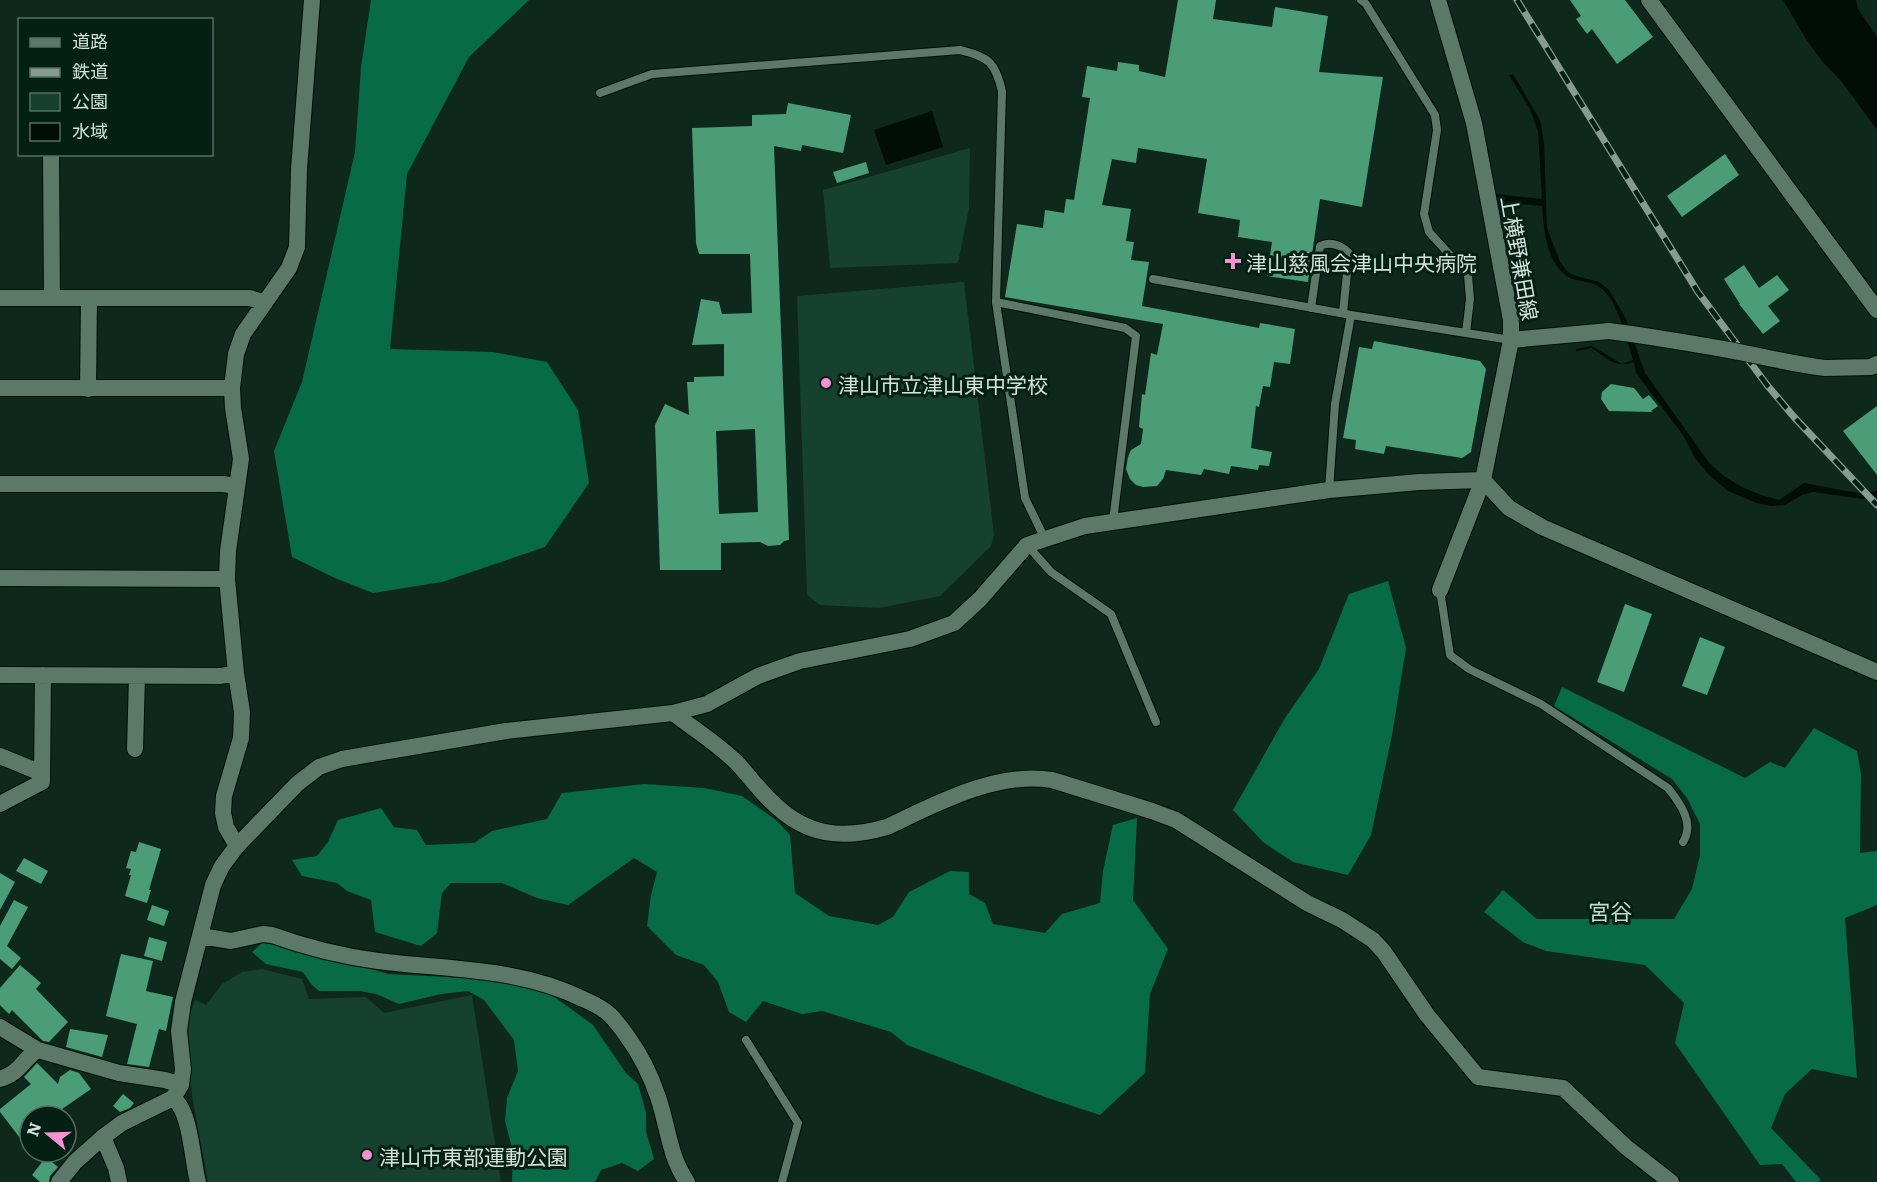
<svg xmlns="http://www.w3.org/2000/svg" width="1877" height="1182" viewBox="0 0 1877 1182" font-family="Literata,'Noto Sans JP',serif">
<rect width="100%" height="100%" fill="#0e281c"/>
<path fill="#16412e" d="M 970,148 L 969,208 L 958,263 L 830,268 L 823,190 Z
M 964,282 L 994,535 L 991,546 L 940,596 L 879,608 L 820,605 L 807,595 L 797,296 Z
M 262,969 L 302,979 L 309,999 L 366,997 L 384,1013 L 472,995 L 501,1182 L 208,1182 L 192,1095 L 187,1044 L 188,1021 L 195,1000 L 206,1005 L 222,984 L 242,972 Z"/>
<path fill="#076b48" d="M 371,0 L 529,0 L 469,57 L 407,174 L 390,349 L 493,352 L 547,362 L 578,410 L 589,483 L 545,547 L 442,582 L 373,593 L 335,578 L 292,557 L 274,451 L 302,382 L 355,152 L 361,67 Z
M 1388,581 L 1406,648 L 1392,735 L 1371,835 L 1348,875 L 1293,862 L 1263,842 L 1233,810 L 1285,718 L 1319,669 L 1349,594 Z
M 1562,687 L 1745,778 L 1770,762 L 1785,768 L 1814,728 L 1857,751 L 1861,774 L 1860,853 L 1877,851 L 1877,905 L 1845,918 L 1857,1078 L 1812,1069 L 1785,1094 L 1771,1128 L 1821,1180 L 1818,1182 L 1796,1182 L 1782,1164 L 1760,1165 L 1675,1043 L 1684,1003 L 1645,965 L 1546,951 L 1523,942 L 1484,912 L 1503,890 L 1537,919 L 1674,919 L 1692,889 L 1700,855 L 1700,824 L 1687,798 L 1672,779 L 1554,706 Z
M 644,784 L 704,788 L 742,796 L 776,820 L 790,835 L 795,893 L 829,916 L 878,925 L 893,917 L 909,892 L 950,871 L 969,872 L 969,894 L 985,903 L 993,924 L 1045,933 L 1062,914 L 1100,903 L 1103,871 L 1113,825 L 1137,818 L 1133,900 L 1168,949 L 1150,994 L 1145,1073 L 1100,1115 L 1045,1097 L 907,1045 L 891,1032 L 822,1011 L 802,1014 L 763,1001 L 746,1022 L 729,1012 L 718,982 L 704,965 L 676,955 L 647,926 L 651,895 L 657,872 L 634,858 L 568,905 L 537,898 L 502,883 L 451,883 L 442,893 L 437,933 L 421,946 L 375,932 L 371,900 L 347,891 L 337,883 L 302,876 L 292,860 L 317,856 L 328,842 L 338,820 L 381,808 L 394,827 L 417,830 L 426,845 L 474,843 L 492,831 L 547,819 L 562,793 Z
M 262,943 L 283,945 L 389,974 L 506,980 L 549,993 L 593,1025 L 626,1073 L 638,1084 L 646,1113 L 646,1131 L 654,1159 L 638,1171 L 622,1163 L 601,1170 L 595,1182 L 512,1182 L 513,1152 L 505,1121 L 507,1098 L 518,1071 L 514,1040 L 484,1000 L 468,991 L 441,994 L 399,1004 L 376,994 L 360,991 L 319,991 L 311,984 L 303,972 L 266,964 L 252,952 Z"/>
<path fill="#000e05" d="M 1783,0 L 1856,0 L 1858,9 L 1877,37 L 1877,130 L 1842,82 L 1822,61 L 1806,39 Z
M 1513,74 L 1540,120 L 1544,143 L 1547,228 L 1560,262 L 1567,271 L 1573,275 L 1599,282 L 1609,290 L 1626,319 L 1645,373 L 1710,464 L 1724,476 L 1742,487 L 1761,495 L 1779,500 L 1804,483 L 1858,493 L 1877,491 L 1877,497 L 1863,499 L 1813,492 L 1802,495 L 1785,505 L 1771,506 L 1756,503 L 1728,491 L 1708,474 L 1695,458 L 1683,435 L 1636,373 L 1634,362 C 1615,369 1607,358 1592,348 L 1576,351 L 1576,349 L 1592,346 L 1622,364 L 1633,360 C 1627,340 1618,301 1601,288 C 1592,281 1579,282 1570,278 C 1546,265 1544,229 1542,206 L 1506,203 L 1486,204 L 1486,193 L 1542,199 L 1538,131 L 1530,109 L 1509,75 Z
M 932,111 L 943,147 L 886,165 L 874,130 Z"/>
<path fill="#4a9d77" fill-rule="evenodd" d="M 1178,0 L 1216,0 L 1213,19 L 1272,27 L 1275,7 L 1328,16 L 1319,72 L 1383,77 L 1362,207 L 1320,199 L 1308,282 L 1267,276 L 1272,242 L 1238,237 L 1240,220 L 1198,213 L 1207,159 L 1138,148 L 1136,163 L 1112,159 L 1102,205 L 1131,209 L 1126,241 L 1134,242 L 1131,260 L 1149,262 L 1142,306 L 1259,328 L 1260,323 L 1295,329 L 1290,364 L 1274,362 L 1270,387 L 1263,386 L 1259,407 L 1256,406 L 1251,448 L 1272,452 L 1269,466 L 1259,465 L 1258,470 L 1231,466 L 1229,474 L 1204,469 L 1201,475 L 1166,470 L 1163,479 L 1157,486 L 1143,487 L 1136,485 L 1130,479 L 1126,469 L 1128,457 L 1131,450 L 1141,444 L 1143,429 L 1139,427 L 1142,394 L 1145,395 L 1151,353 L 1157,355 L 1163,324 L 1005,297 L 1017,224 L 1043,228 L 1045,210 L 1064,213 L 1066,199 L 1074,200 L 1090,98 L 1082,97 L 1087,66 L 1117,71 L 1118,62 L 1139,65 L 1139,71 L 1165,77 Z
M 1570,0 L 1625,0 L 1653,37 L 1617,64 L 1592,29 L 1587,34 L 1576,19 L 1581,16 Z
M 788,103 L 851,115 L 843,153 L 802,145 L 801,151 L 774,146 L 789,540 L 784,541 L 780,545 L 768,546 L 760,542 L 721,543 L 721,570 L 660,570 L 655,425 L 665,404 L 689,415 L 687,382 L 694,382 L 694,377 L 724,376 L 724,344 L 692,345 L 701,299 L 719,302 L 722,314 L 752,313 L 750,254 L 699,254 L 696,243 L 692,128 L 752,126 L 752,115 L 786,114 ZM 755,429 L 758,512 L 719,514 L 716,431 Z
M 1725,154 L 1739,175 L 1682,217 L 1667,196 Z
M 866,162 L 869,173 L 837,183 L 833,172 Z
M 1744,265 L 1759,288 L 1777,275 L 1789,290 L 1768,306 L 1780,321 L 1763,334 L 1739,304 L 1740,304 L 1724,279 Z
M 1374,341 L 1480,361 L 1486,369 L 1471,452 L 1462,458 L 1386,446 L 1384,454 L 1355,449 L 1356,440 L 1343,438 L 1359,347 L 1372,349 Z
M 1611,384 L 1634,388 L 1643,399 L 1649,395 L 1658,406 L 1651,411 L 1653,412 L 1609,411 L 1601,399 L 1602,392 Z
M 1877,406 L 1877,475 L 1843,431 Z
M 1625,604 L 1652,614 L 1624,692 L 1597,682 Z
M 1700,637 L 1725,647 L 1707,695 L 1682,686 Z
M 139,842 L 161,849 L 149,890 L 151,890 L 147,903 L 125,896 L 131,875 L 129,875 L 131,869 L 126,868 L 131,851 L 136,852 Z
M 24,858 L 48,871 L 41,884 L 16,871 Z
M 0,873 L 15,882 L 0,910 Z
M 14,900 L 28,907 L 7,946 L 21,958 L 12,969 L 0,959 L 0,926 Z
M 152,905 L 169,911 L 164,926 L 147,920 Z
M 149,937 L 167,942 L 162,961 L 144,956 Z
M 121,954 L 153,961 L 146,991 L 173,997 L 166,1031 L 159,1029 L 149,1067 L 127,1064 L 137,1024 L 106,1016 Z
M 20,965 L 41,983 L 36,989 L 68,1022 L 49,1042 L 43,1041 L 12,1010 L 9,1014 L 0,1005 L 0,988 Z
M 70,1029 L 108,1035 L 102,1057 L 66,1047 Z
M 37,1063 L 58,1084 L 60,1077 L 70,1070 L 79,1073 L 91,1089 L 52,1116 L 30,1116 L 30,1151 L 0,1112 L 0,1109 L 31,1084 L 24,1077 Z
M 123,1094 L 134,1103 L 130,1108 L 120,1112 L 113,1106 Z
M 46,1157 L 58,1167 L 50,1176 L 49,1182 L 40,1182 L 32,1175 Z"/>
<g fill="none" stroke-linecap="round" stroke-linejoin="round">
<defs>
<path id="service" d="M 1361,0 L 1366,4 L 1435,115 L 1437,130 L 1424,214 L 1429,232 L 1468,275 L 1470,299 L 1466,333
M 600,93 L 652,74 L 960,50 C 990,57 995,63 1002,91 L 996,302 L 1025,498 L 1045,539
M 1153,279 L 1351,315 L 1511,340
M 996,302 L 1125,328 L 1136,336 L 1113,521
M 1311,308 L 1320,246 C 1330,241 1341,245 1349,253 L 1343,313
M 1329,490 L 1335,404 L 1351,315
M 1027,545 L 1051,572 L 1111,614 L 1156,722
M 1440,590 L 1450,655 L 1469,669 L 1541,704 L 1668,788 C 1680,803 1695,823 1683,842
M 746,1040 L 798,1123 L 782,1182"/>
<path id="minor" d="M 51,154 L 52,298
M 0,298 L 250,298 L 265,303
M 0,388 L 232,388
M 88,389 L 89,298
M 0,484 L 223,484 L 237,486
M 0,578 L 227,579
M 1440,590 L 1483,480 L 1509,508 L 1542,527 L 1877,672
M 0,675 L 221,676 L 236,673
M 673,713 C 695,730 718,744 738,764 C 750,777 760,791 772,802 C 806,836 842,840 887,827 C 936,804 996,771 1052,780 L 1152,811 L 1176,820 L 1307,903 L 1342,920 L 1373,940 L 1384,952 L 1427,1015 L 1478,1077 L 1563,1088 L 1626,1147 L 1671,1182
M 135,749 L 137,676
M 0,756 L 34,770 L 42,770
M 0,804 L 42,782 L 43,675
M 201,936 L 231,941 L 263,934 L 272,935 C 308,948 340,956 378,961 C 447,970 518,967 583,999 C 592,1003 602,1007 610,1015 C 616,1021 622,1029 627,1036 C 640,1054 651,1076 658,1097 C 668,1126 669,1156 687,1182
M 0,1027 L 38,1050
M 0,1079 C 22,1072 22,1059 38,1050 L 119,1073 L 165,1080 L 181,1085
M 173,1098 C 191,1111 192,1160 198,1182
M 103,1137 L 116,1168 L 119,1182
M 59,1182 L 75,1162 L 103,1137 L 122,1123 L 173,1098 L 181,1085 L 183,1069 L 179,1031 L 183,1002 L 213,885 L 222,866 L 237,846 L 226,827 L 223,813 L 224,796 L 241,738 L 242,712 L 236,673 L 227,579 L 228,551 L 241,459 L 233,408 L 232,388 L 236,354 L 243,334 L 289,268 L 297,247 L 299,169 L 312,0"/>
<path id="tertiary" d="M 237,846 L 297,784 L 319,767 L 342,759 L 506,731 L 673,713 L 707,704 L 758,676 L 800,661 L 910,639 L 954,623 L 980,599 L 1027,545 L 1085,526 L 1329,490 L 1419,482 L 1483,480 L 1511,340"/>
<path id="secondary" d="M 1438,0 L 1474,123 L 1511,320 L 1511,340 L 1609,331
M 1649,0 L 1877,310
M 1825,368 L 1871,367 L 1877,364"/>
</defs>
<use href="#service" stroke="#001107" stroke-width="10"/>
<use href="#minor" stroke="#001107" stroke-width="18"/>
<use href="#tertiary" stroke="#001107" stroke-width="18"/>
<use href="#secondary" stroke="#001107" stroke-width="18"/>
<use href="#service" stroke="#5c7869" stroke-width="8"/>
<use href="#minor" stroke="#5c7869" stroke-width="16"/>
<use href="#tertiary" stroke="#5c7869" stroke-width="16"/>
<use href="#secondary" stroke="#5c7869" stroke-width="16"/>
<defs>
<path id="rail" d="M 1517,0 L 1698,292 L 1767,385 L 1794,417 L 1877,505"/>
</defs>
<use href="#rail" stroke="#889b91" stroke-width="7"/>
<use href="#rail" stroke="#041f13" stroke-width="4.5" stroke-dasharray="14" stroke-linecap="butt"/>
<defs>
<path id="secondary-bridge" d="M 1609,331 C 1649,336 1689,343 1729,350 C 1761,356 1792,364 1825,368"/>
</defs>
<use href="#secondary-bridge" stroke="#001107" stroke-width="18" stroke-linecap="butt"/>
<use href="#secondary-bridge" stroke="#5c7869" stroke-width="16"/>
</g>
<g fill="#f591d2" stroke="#041f13" stroke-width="2">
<path d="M1230 252h6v6h6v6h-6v6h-6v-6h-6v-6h6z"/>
<circle cx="826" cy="383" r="6"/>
<circle cx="367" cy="1155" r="6"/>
</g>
<g text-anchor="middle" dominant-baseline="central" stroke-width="6" stroke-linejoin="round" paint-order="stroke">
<g font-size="21" fill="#d3e2da" stroke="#041f13">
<text transform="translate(1521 258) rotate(80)">上横野兼田線</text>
</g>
<g font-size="21" fill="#d3e2da" stroke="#041f13" text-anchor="start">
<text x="1246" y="261">津山慈風会津山中央病院</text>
<text x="838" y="383">津山市立津山東中学校</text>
<text x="379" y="1155">津山市東部運動公園</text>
</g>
<g font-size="22" fill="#beddcc" stroke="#041f13">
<text x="1610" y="910">宮谷</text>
</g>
</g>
<rect x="18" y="18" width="195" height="138" fill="#041f13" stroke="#576d63" stroke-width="1.5"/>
<rect x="30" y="38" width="30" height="9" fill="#5c7869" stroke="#576d63" stroke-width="1.5"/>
<text x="72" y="48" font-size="18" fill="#d3e2da">道路</text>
<rect x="30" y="68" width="30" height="9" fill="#889b91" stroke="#576d63" stroke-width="1.5"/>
<text x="72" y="78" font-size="18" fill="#d3e2da">鉄道</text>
<rect x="30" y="93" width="30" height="18" fill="#16412e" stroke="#576d63" stroke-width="1.5"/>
<text x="72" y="108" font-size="18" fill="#d3e2da">公園</text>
<rect x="30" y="123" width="30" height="18" fill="#000e05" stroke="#576d63" stroke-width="1.5"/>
<text x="72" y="138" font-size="18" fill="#d3e2da">水域</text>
<g transform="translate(48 1134) rotate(289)"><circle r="28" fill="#041f13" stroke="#576d63" stroke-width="1.5"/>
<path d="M0-4.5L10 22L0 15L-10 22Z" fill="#f591d2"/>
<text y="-9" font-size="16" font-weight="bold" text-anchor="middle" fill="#d3e2da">N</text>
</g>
</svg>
